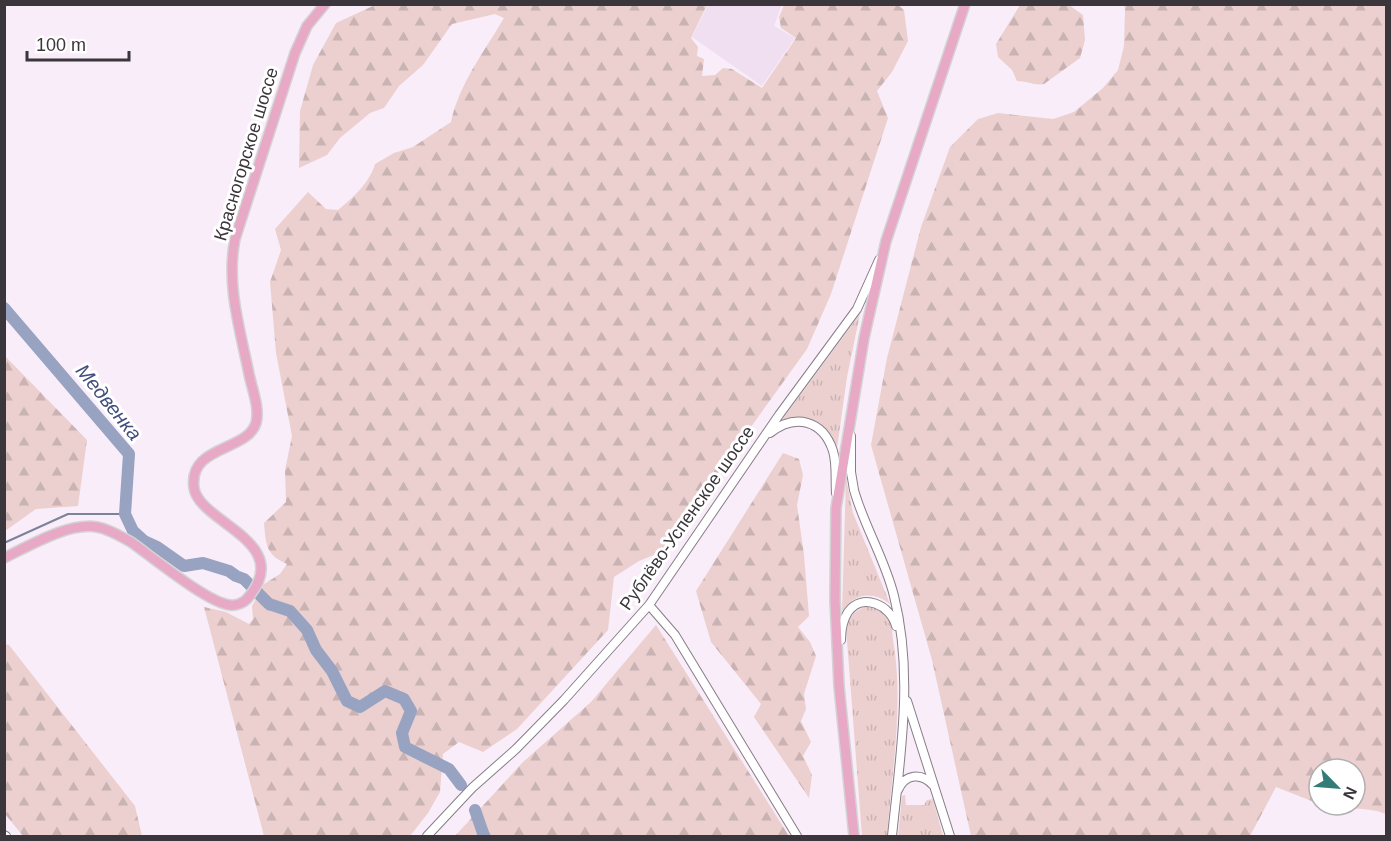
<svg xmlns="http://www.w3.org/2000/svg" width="1391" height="841" viewBox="0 0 1391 841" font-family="Arial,sans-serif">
<defs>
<pattern id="grass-tufts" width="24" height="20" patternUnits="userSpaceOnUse" patternTransform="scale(1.5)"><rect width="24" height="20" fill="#ebd0cf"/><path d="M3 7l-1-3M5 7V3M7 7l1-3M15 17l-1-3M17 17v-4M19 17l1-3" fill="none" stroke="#cab3b3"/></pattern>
<pattern id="forest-firs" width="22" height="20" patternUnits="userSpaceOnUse" patternTransform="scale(1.5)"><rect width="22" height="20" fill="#ebd0cf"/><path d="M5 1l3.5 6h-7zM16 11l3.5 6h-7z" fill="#cab3b3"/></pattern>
</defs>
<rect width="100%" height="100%" fill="#f9edf9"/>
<path fill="#f0dff0" d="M 782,4 L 774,26 L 795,38 L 762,86 L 692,37 L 708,5 Z"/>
<path fill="url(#grass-tufts)" d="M 860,314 L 847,377 L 837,448 C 828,421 808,412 782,420 Z
M 846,478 L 853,513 L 890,604 C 872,590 853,594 842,612 Z
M 868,606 C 876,607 883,610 888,616 C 892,622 892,631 893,639 C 904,703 892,772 887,836 L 862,836 L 846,628 C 849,615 856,610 868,606 Z
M 905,795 L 906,805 L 924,805 L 927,800 L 933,799 L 943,836 L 898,836 L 902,796 Z"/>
<path fill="url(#forest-firs)" d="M 375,5 L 707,5 L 691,38 L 698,47 L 697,56 L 704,59 L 702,76 L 715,75 L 723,68 L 732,69 L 762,88 L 796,38 L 781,28 L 779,17 L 784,5 L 898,5 L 904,10 L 908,41 L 892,72 L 877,91 L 888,118 L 831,294 L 807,349 L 661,552 L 639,561 L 614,577 L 608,630 L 517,729 L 483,752 L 459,742 L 443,754 L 440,792 L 428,813 L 410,836 L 264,836 L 204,607 L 226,612 L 249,624 L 253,619 L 252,606 L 264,584 L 280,574 L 287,564 C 266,555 266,545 264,523 L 286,502 L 285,470 L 292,436 L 276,353 L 270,282 L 281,250 L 275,229 L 308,192 L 326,209 L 338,210 C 353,198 370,182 375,164 L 394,153 L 413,147 L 451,122 C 459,84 484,52 504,18 L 495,14 L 452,24 L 423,65 L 399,86 L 384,108 L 370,113 L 340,138 L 327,155 L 299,168 L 300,111 L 313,65 L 336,23 Z
M 1020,5 L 1069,5 L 1083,15 L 1085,40 L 1080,58 L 1044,84 C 1035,86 1027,81 1017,81 L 1012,70 L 998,57 L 996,44 Z
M 1124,5 L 1386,5 L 1386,814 C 1367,806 1343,810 1322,805 L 1355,805 L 1355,769 L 1319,769 L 1319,804 L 1276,787 L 1250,836 L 971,836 L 932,660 L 871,445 L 887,358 L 921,227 L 950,147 L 978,119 L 998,113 L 1053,119 L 1074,112 L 1103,88 L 1118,70 L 1124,46 L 1125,9 Z
M 4,355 L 87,440 L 78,506 L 36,509 L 5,531 Z
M 783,453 L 799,459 L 803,475 L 797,505 L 804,555 L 809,616 L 798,627 L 810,642 L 816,656 L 804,694 L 806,709 L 801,721 L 811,742 L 803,756 L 812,775 L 809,798 L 754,717 L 761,704 L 711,642 L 696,591 Z
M 656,625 L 789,836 L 455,836 L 523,762 L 591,702 Z
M 5,644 L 9,645 L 135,806 L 142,836 L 23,836 L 5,814 Z"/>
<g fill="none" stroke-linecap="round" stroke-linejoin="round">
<path stroke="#7c829a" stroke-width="2" d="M 4,543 L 68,514 L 125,514"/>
<path stroke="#98a3c2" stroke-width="12" d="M 4,308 L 129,454 L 125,514 L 133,531 L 144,541 L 157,547 L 184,566 L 203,563 L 229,571 L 236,576 L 244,579 L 269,604 L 290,611 L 307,630 L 316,650 L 332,671 L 347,701 L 360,707 L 385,691 L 404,699 L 411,711 L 402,733 L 405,747 L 449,769 L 461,785
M 475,810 L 484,836"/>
<defs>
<path id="minor" d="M 770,433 C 795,413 823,420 833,451 C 837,464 835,480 836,493
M 851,436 L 851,472 L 854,490 C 864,526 885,559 894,596 C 914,675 900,757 892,836
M 649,605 L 675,635 L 797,836
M 841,640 C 841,630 842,621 848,612 C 862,592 891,605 896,626
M 907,701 L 950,836
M 898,790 C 905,774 921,772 933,785
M 4,835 L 6,836
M 427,836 L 472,788 L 516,749 L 564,700 L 649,605 L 779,415 L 857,309 L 879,260"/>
<path id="major" d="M 4,558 C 29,546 69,522 97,527 C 109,529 120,536 131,542 C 152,557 208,603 230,605 C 236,606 243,603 247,599 C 297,542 199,523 194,488 C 188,445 247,452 256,423 C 260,408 252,389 249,374 C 240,329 226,285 235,239 L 295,53 L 307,26 L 325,4
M 854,836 L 839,686 L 835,600 L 836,508 L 864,338 L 886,241 L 965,4"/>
</defs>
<use href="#minor" stroke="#877d87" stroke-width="10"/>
<use href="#major" stroke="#d4d3d4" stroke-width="12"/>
<use href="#minor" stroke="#fff" stroke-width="8"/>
<use href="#major" stroke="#e7a9c5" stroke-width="9"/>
</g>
<g text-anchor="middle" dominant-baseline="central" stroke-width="6" stroke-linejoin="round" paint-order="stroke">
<g font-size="18" fill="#3b363b" stroke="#fff">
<text transform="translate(246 154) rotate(-73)">Красногорское шоссе</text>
<text transform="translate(687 518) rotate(-55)">Рублёво-Успенское шоссе</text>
</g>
<g font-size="20" font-style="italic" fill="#424f7d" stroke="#fff">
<text transform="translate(109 402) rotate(51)">Медвенка</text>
</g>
</g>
<rect width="1391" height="841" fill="none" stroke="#3b363b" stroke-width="12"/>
<g transform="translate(1337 787) rotate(115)"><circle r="28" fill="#ffffff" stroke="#b1afb1" stroke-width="1.5"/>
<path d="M0-4.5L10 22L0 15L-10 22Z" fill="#347c76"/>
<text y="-9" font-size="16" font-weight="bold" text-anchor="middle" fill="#3b363b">N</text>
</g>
<path d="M27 51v9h102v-9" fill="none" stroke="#3b363b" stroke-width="3"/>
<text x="36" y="51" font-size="18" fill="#3b363b" stroke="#ffffff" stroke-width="4.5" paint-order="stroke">100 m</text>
</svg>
